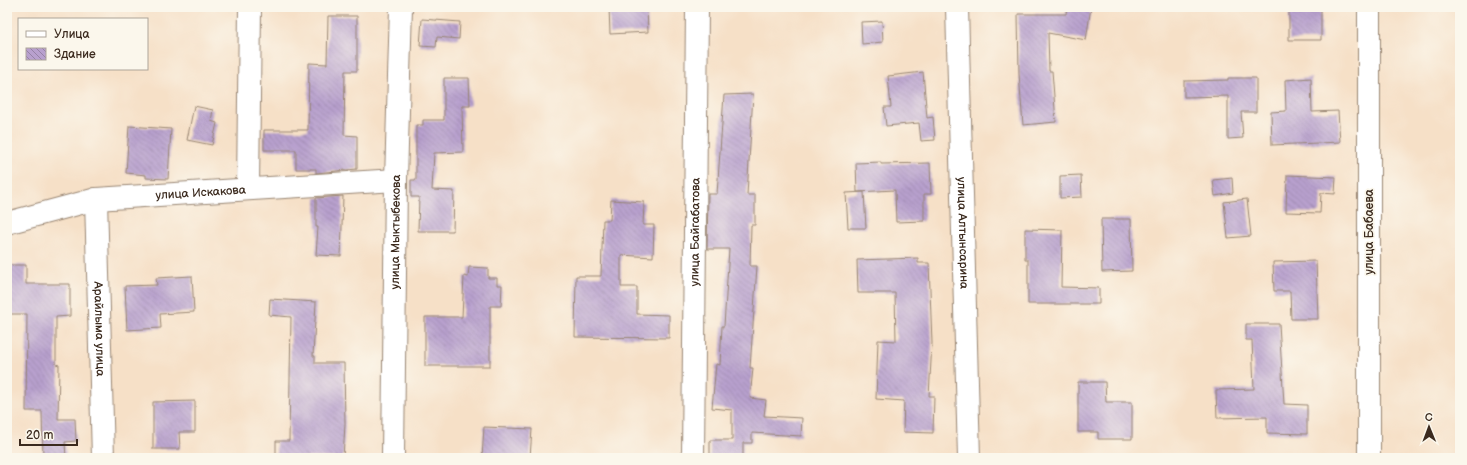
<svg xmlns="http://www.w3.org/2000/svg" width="1467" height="465" viewBox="0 0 1467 465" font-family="'Balsamiq Sans',sans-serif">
<defs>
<pattern id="building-back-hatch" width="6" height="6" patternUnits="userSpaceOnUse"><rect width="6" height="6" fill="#b8a0ce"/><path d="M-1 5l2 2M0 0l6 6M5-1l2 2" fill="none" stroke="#9783a7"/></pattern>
</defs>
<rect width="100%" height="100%" fill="#fbf7ec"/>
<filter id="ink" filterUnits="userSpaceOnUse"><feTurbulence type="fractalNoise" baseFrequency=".025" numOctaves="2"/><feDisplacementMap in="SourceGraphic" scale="8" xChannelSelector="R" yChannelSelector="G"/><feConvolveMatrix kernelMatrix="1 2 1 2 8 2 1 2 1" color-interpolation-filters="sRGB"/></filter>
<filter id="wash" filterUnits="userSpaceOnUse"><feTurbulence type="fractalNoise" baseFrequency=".012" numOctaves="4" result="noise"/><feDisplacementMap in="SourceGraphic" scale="16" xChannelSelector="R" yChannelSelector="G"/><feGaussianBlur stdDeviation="0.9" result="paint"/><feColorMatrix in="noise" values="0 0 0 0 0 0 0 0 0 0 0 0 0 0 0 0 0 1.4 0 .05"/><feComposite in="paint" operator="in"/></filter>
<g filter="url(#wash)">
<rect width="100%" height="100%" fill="#f6e0c7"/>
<g id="blocks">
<path fill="url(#building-back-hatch)" d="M 609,7 L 647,7 L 648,32 L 610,34 Z
M 1067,7 L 1091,7 L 1086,40 L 1048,33 L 1049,71 L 1052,71 L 1056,122 L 1023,125 L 1019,74 L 1018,14 L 1066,14 Z
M 1289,7 L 1321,7 L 1321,40 L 1289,40 Z
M 328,16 L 357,16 L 357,71 L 345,71 L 344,135 L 357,136 L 357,169 L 316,173 L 316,169 L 296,169 L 296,150 L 264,150 L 264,130 L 308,130 L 309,63 L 327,64 Z
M 422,19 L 460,22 L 459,39 L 437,37 L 436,47 L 420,46 Z
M 882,21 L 883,42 L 862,44 L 861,22 Z
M 923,72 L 927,118 L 933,117 L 935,140 L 921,141 L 919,123 L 886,126 L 884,107 L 891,107 L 888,76 Z
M 444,78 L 469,78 L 470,106 L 462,106 L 463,152 L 434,153 L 432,190 L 454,191 L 453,231 L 418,231 L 419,197 L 411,197 L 411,180 L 416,180 L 416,125 L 423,125 L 423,120 L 444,120 Z
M 1228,78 L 1256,78 L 1256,112 L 1241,112 L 1243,138 L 1228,139 L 1228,96 L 1184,97 L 1184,81 L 1228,80 Z
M 1311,78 L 1312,112 L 1338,111 L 1340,142 L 1272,145 L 1271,112 L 1286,111 L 1285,80 Z
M 753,94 L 747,195 L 755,195 L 755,225 L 751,225 L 750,266 L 757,266 L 750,368 L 753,368 L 750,398 L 766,400 L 764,416 L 802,418 L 801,436 L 752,433 L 752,443 L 743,443 L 743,458 L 710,458 L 710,440 L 732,440 L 732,410 L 712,408 L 716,364 L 720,365 L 722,326 L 724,326 L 729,249 L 707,249 L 708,194 L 717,194 L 724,95 Z
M 194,106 L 213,110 L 211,121 L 217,123 L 212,145 L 187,140 Z
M 129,126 L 171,129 L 168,179 L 146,178 L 146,175 L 126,173 Z
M 881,162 L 881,164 L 930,163 L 931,194 L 924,194 L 924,221 L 896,222 L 895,190 L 857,192 L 856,163 Z
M 1081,175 L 1082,197 L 1060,198 L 1060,176 Z
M 1287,175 L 1336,177 L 1335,194 L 1321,193 L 1320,213 L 1286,212 Z
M 1232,178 L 1233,193 L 1215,196 L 1213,180 Z
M 864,192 L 866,228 L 848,228 L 846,193 Z
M 343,196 L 341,256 L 316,255 L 318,227 L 316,227 L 316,198 Z
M 1247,199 L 1251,236 L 1228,238 L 1224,202 Z
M 611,200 L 644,202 L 643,225 L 654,225 L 653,257 L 621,255 L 621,287 L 637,287 L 637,314 L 669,315 L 669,338 L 575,337 L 576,276 L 601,276 L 603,220 L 610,220 Z
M 1101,219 L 1131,219 L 1132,271 L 1102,272 Z
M 1025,229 L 1062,230 L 1061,287 L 1099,288 L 1099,304 L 1028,304 L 1028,260 L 1025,260 Z
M 918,258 L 918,263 L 929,263 L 932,343 L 929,396 L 934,396 L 933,433 L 903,432 L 904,401 L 876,399 L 878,340 L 896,341 L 895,293 L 858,293 L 857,260 Z
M 1316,261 L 1318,319 L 1291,319 L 1290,291 L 1274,291 L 1273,262 Z
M 9,265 L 26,265 L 26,284 L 70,284 L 70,316 L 56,317 L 56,364 L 59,365 L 58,419 L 75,419 L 76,441 L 65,442 L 66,458 L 43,458 L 42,411 L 26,411 L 27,314 L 7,314 Z
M 469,267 L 488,268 L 488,278 L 497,278 L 497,285 L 502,285 L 501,306 L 490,306 L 490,366 L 425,366 L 425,317 L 462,317 L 464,276 L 468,277 Z
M 192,276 L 194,312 L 160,314 L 161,328 L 127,330 L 125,286 L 157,285 L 156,278 Z
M 270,299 L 316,302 L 313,356 L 315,356 L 315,363 L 344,363 L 345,424 L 343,458 L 276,457 L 276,441 L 289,441 L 291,317 L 269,315 Z
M 1246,324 L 1279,324 L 1284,404 L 1307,405 L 1307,434 L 1267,433 L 1267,417 L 1217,418 L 1216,390 L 1254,389 L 1252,340 L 1246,340 Z
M 1078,382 L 1105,382 L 1106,402 L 1132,402 L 1132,439 L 1098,439 L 1098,432 L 1078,432 Z
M 195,401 L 195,432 L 179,432 L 180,449 L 153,449 L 153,402 Z
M 484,427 L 532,429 L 530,458 L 482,458 Z"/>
</g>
</g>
<g filter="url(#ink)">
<use href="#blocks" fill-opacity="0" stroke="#988572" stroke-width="1"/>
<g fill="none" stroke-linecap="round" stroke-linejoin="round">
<defs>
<g id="minor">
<path id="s1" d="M 957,7 L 969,458"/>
<path d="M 1369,7 L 1369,458"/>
<path d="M 248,189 L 250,7"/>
<path id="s2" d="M 96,199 L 103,458"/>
<path id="s3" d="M 7,223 L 96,199 L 396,180"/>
<path id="s4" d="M 393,458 L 396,180 L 401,7"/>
<path id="s5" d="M 693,458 L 697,7"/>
</g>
</defs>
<use href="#minor" stroke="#988572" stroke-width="24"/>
<use href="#minor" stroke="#fff" stroke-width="22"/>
</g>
</g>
<g text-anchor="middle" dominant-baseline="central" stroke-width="3.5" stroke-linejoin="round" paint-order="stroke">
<g font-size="12" fill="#3b2a1e" stroke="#fbf7ec">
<text stroke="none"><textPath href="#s3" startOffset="197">улица Искакова</textPath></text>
<text stroke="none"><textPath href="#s4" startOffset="226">улица Мыктыбекова</textPath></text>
<text stroke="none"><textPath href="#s5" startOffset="226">улица Байгабатова</textPath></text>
<text stroke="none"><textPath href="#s1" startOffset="226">улица Алтынсарина</textPath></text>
<text transform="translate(1369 232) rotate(-90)">улица Бабаева</text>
<text stroke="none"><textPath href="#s2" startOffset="130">Арайлыма улица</textPath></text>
</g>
</g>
<rect width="1467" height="465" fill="none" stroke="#fbf7ec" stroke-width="24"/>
<rect x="18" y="18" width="130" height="52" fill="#fbf7ec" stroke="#aea59a"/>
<rect x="26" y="31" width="20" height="6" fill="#ffffff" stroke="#aea59a"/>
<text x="54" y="38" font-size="12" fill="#3b2a1e">Улица</text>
<rect x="26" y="48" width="20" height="12" fill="url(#building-back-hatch)" stroke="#aea59a"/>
<text x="54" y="58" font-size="12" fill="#3b2a1e">Здание</text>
<g transform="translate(1429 427) rotate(359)" stroke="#fbf7ec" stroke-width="3" paint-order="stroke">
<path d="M0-3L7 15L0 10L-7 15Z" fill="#3b2a1e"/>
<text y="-6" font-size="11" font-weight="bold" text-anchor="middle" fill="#3b2a1e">С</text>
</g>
<path d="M20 439v6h57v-6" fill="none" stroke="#3b2a1e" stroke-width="2"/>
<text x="26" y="439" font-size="12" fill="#3b2a1e" stroke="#fbf7ec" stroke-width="3" paint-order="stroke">20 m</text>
</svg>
